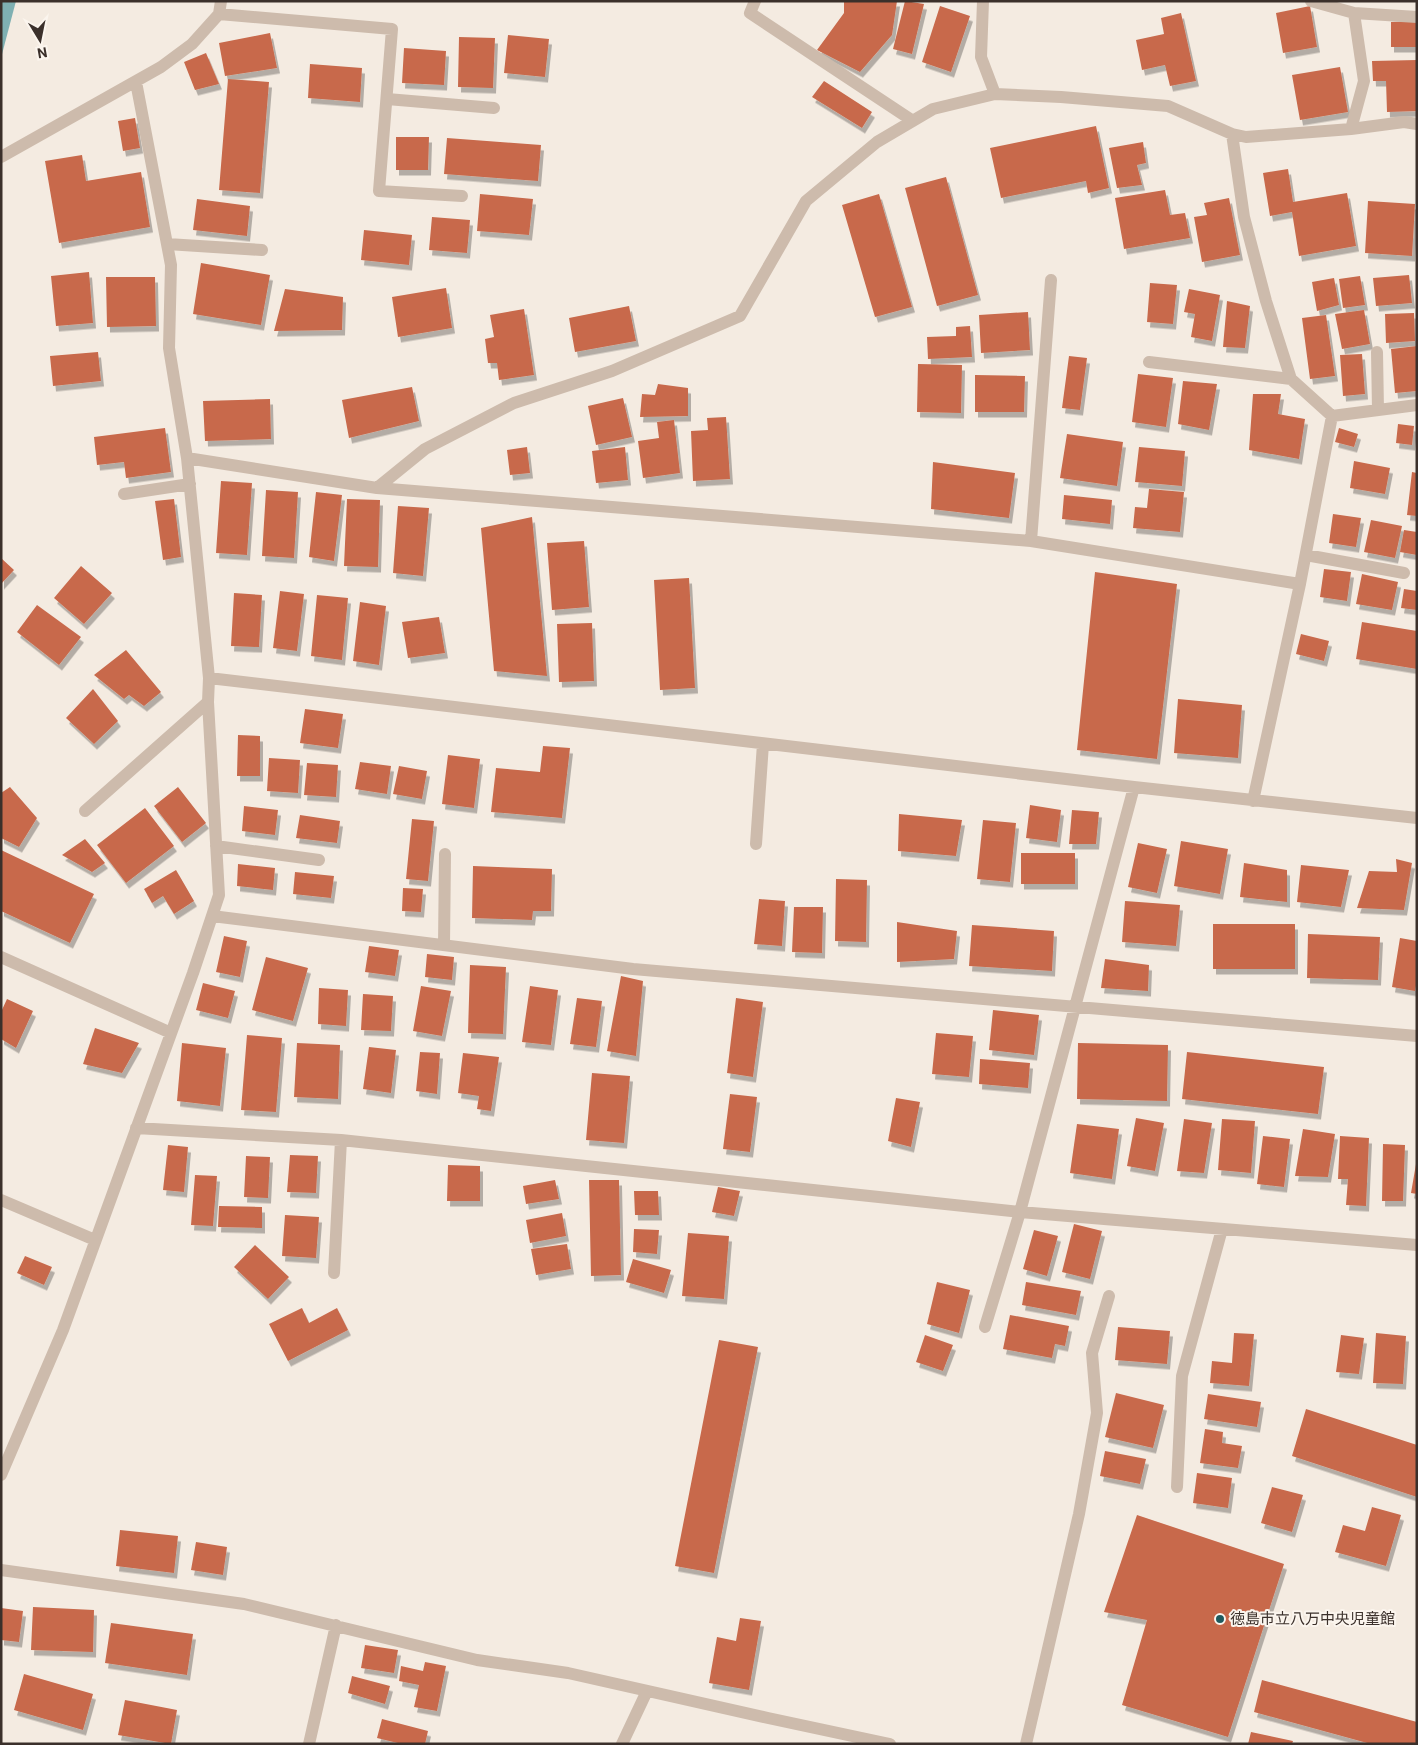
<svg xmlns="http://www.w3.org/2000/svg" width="1418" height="1745" viewBox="0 0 1418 1745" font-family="Roboto,'Noto Sans JP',sans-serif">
<defs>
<filter id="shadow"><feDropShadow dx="3" dy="5.5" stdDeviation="0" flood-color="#0004"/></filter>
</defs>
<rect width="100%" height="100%" fill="#f4ebe1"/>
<path fill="#7fb0b2" d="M 1,1 L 16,1 L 1,58 Z"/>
<path fill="#c8694b" filter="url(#shadow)" d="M 844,1 L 897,1 L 892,35 L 860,72 L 817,50 L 844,13 Z
M 905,1 L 924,4 L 912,54 L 893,49 Z
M 940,6 L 970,16 L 951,72 L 922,62 Z
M 1310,6 L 1317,47 L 1283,53 L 1276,13 Z
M 1181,13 L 1196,81 L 1170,86 L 1165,65 L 1142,70 L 1136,40 L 1164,34 L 1161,18 Z
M 1417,21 L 1417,47 L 1391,47 L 1391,22 Z
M 270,33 L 277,68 L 225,76 L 219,43 Z
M 508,35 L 549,39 L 545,77 L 504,73 Z
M 459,37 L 495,38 L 493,88 L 458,87 Z
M 404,48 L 446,51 L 444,85 L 402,83 Z
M 206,53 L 219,84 L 195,90 L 184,62 Z
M 1417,60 L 1417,111 L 1387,112 L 1386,81 L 1373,81 L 1372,61 Z
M 310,64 L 362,68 L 360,102 L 308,98 Z
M 1340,67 L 1348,112 L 1300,120 L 1292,75 Z
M 228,79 L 269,82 L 260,193 L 219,190 Z
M 824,81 L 872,112 L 862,128 L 812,97 Z
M 135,118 L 140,148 L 123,151 L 118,121 Z
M 1096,126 L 1109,188 L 1088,193 L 1086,181 L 1001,198 L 990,148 Z
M 396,137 L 429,137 L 428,170 L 396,170 Z
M 447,138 L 541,145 L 538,181 L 444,174 Z
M 1143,142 L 1146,163 L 1137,165 L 1142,185 L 1117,188 L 1109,148 Z
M 82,155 L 86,181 L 141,172 L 150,227 L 59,243 L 45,161 Z
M 1288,169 L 1293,202 L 1347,193 L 1356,246 L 1299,256 L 1292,212 L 1270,216 L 1263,173 Z
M 946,177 L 978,295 L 937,306 L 905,188 Z
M 1165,190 L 1170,215 L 1185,213 L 1190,238 L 1124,249 L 1115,198 Z
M 480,194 L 533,199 L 529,235 L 477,231 Z
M 879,194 L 912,307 L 875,317 L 842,205 Z
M 1229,198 L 1240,255 L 1202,262 L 1194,217 L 1207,215 L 1204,203 Z
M 197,199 L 250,206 L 247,236 L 193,230 Z
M 1368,201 L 1415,204 L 1412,256 L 1365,253 Z
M 432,217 L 470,220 L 467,253 L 429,250 Z
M 364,230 L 412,235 L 409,265 L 361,260 Z
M 201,263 L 270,275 L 261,325 L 193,314 Z
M 89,272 L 93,323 L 56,326 L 51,276 Z
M 1409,275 L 1412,303 L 1376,306 L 1373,278 Z
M 1360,276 L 1365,305 L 1343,308 L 1339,279 Z
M 106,277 L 155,277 L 156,326 L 107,327 Z
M 1334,278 L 1339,305 L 1317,311 L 1312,282 Z
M 1150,283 L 1177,285 L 1173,324 L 1147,322 Z
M 446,288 L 452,328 L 398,337 L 392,297 Z
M 285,289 L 343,297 L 342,330 L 274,331 Z
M 1189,289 L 1220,295 L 1212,341 L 1191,337 L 1195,314 L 1184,312 Z
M 1227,301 L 1250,306 L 1245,348 L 1223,347 Z
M 629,306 L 636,341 L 575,352 L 569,318 Z
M 524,309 L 534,375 L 499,380 L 497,363 L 488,363 L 485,339 L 494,337 L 490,315 Z
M 1364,310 L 1370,344 L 1342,349 L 1335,314 Z
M 1028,312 L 1030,350 L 981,353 L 979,315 Z
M 1414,313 L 1415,341 L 1386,343 L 1385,314 Z
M 1326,315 L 1335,376 L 1310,379 L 1302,318 Z
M 970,326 L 972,357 L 928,359 L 927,337 L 956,336 L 956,327 Z
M 1417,346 L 1417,391 L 1395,393 L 1391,349 Z
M 98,352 L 101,381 L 53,386 L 50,356 Z
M 1362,354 L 1365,394 L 1343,396 L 1340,355 Z
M 1069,356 L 1087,358 L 1080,410 L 1062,408 Z
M 918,364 L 962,365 L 961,413 L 917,412 Z
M 1138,374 L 1173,378 L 1166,427 L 1132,422 Z
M 975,375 L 1025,376 L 1024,412 L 975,412 Z
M 1183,381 L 1217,384 L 1209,430 L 1178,424 Z
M 658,384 L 688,388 L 688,416 L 640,417 L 642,394 L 655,395 Z
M 412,387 L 419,421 L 349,438 L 342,400 Z
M 1253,394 L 1281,394 L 1278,414 L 1305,419 L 1299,459 L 1249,450 Z
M 623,398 L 632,437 L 596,445 L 588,406 Z
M 270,399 L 271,439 L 205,441 L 203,401 Z
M 726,417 L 730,479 L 693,481 L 691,431 L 708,430 L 707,418 Z
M 674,420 L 680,473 L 643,478 L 638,441 L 659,438 L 657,422 Z
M 1398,424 L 1414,426 L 1412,445 L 1396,443 Z
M 165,428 L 171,472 L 126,478 L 124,462 L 97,465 L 94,437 Z
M 1339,428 L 1358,434 L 1354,447 L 1335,442 Z
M 1067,434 L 1123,442 L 1117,486 L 1060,478 Z
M 527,447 L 530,473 L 510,475 L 507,450 Z
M 625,447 L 628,480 L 596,483 L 592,451 Z
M 1139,447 L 1185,451 L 1182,486 L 1135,482 Z
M 1354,461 L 1390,468 L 1385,494 L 1350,488 Z
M 933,462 L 1015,473 L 1009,518 L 931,509 Z
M 1412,472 L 1417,473 L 1417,516 L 1407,515 Z
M 221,481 L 252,483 L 247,555 L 216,553 Z
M 1149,489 L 1184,492 L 1180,532 L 1133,528 L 1135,507 L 1147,508 Z
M 266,490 L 298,492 L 294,558 L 262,556 Z
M 316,492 L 342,495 L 334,561 L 309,557 Z
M 1064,495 L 1112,500 L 1110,524 L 1062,519 Z
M 174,499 L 181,557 L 163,560 L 155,501 Z
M 347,499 L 380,500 L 378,567 L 344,566 Z
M 398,506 L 429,508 L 423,576 L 393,573 Z
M 1333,514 L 1361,518 L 1356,547 L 1329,543 Z
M 532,517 L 547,676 L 494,671 L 481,528 Z
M 1371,520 L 1402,526 L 1395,558 L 1364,552 Z
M 1404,530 L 1417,532 L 1417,555 L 1400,552 Z
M 584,541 L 589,607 L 552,610 L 547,543 Z
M 1,558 L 14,570 L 1,584 Z
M 81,566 L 112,593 L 84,624 L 54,598 Z
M 1324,569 L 1351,572 L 1347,601 L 1320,597 Z
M 1095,572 L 1177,584 L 1157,759 L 1077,750 Z
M 1362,574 L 1398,582 L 1392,610 L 1356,604 Z
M 689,578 L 695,688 L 660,690 L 654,580 Z
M 1404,589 L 1417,591 L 1417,610 L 1401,608 Z
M 280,591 L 304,594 L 297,651 L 273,648 Z
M 234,593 L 262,595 L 259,647 L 231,646 Z
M 317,595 L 348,598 L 342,660 L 311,656 Z
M 360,602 L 386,606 L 379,665 L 353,661 Z
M 37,605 L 81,637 L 59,665 L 17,632 Z
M 439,617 L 445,653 L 408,658 L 402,622 Z
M 1362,622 L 1417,631 L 1417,669 L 1356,659 Z
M 592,623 L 594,681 L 559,682 L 557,624 Z
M 1301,634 L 1329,641 L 1324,661 L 1296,654 Z
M 126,650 L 161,692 L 144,706 L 129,695 L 124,699 L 94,675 Z
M 93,689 L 118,721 L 94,744 L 66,718 Z
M 1178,699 L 1242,705 L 1238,758 L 1174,753 Z
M 305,709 L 343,714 L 338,748 L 300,743 Z
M 238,735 L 260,736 L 260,776 L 237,776 Z
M 543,746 L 570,748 L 562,818 L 491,812 L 496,768 L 540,772 Z
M 448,755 L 480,759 L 474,808 L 442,804 Z
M 269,758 L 300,760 L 298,793 L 267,791 Z
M 360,762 L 391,766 L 387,794 L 355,789 Z
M 307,763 L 338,765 L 336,797 L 304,795 Z
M 399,766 L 427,771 L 422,799 L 393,794 Z
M 10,787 L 37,818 L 19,847 L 1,838 L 1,793 Z
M 178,787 L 206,823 L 182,842 L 154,806 Z
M 1030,805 L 1061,810 L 1057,842 L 1026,838 Z
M 244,806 L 278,810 L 275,835 L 242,831 Z
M 145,808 L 174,846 L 126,883 L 97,845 Z
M 1072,810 L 1099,812 L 1096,844 L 1069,844 Z
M 899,814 L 962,820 L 956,856 L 898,851 Z
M 300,815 L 340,821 L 337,843 L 296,838 Z
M 412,819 L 434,821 L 428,881 L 406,879 Z
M 983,820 L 1016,823 L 1010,882 L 977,879 Z
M 85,839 L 105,863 L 92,872 L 62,855 Z
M 1181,841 L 1228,849 L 1220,894 L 1174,886 Z
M 1138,843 L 1167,849 L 1157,893 L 1128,887 Z
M 1,850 L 94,894 L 70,943 L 1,911 Z
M 1021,853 L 1075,853 L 1075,884 L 1021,884 Z
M 1396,859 L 1412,863 L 1404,910 L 1357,908 L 1369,871 L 1397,872 Z
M 1244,863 L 1287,870 L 1287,902 L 1240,897 Z
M 238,864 L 275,868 L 273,890 L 237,886 Z
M 1301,865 L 1349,870 L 1341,907 L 1297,902 Z
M 473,866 L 552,869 L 551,911 L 533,911 L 532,920 L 472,918 Z
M 176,870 L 194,901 L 174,914 L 163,896 L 152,903 L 144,889 Z
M 295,872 L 334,876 L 331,898 L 293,894 Z
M 836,879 L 867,880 L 866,942 L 835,941 Z
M 403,888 L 423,889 L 421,912 L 402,911 Z
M 759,899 L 785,901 L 782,946 L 754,944 Z
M 1125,901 L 1180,905 L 1176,946 L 1122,942 Z
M 794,907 L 823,907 L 822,953 L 792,952 Z
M 897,922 L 957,931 L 954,959 L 897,962 Z
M 1213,924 L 1295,924 L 1295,969 L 1213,969 Z
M 972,925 L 1054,931 L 1052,971 L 969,966 Z
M 1308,934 L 1380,937 L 1378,980 L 1307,978 Z
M 224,936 L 247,941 L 240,977 L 216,972 Z
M 1400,938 L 1417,941 L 1417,980 L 1415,991 L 1392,987 Z
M 369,946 L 399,950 L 395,976 L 365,972 Z
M 427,954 L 454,957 L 452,980 L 425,977 Z
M 266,957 L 308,968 L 293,1021 L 252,1010 Z
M 1105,959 L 1149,965 L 1148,991 L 1101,988 Z
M 470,965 L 506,967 L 503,1034 L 468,1033 Z
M 621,976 L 643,981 L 636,1056 L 607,1051 Z
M 203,983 L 235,991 L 228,1018 L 196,1010 Z
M 421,986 L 451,991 L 442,1036 L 413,1031 Z
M 530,986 L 558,990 L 551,1045 L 522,1042 Z
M 319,988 L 348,990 L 346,1026 L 318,1024 Z
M 363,994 L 393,996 L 391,1031 L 361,1030 Z
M 577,998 L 602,1001 L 596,1047 L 570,1044 Z
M 736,998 L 763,1002 L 753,1077 L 727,1073 Z
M 7,999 L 33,1011 L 16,1048 L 1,1039 L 1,1012 Z
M 993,1010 L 1039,1015 L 1034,1055 L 989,1050 Z
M 95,1028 L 139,1043 L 122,1073 L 83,1064 Z
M 936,1033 L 973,1036 L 969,1077 L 932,1074 Z
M 247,1035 L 282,1038 L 276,1112 L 241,1110 Z
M 182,1043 L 226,1048 L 220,1106 L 177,1101 Z
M 297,1043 L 340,1045 L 338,1099 L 294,1097 Z
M 1078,1043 L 1168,1045 L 1167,1101 L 1077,1099 Z
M 369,1047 L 396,1050 L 391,1093 L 363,1089 Z
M 420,1052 L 440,1053 L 437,1094 L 416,1091 Z
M 1187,1052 L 1324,1067 L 1318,1114 L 1182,1099 Z
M 463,1053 L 499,1057 L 491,1111 L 477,1109 L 479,1096 L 458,1093 Z
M 980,1059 L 1030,1063 L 1028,1088 L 979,1084 Z
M 592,1073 L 630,1076 L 624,1143 L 586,1140 Z
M 730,1094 L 757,1097 L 750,1152 L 723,1149 Z
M 896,1098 L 920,1102 L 911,1147 L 888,1141 Z
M 1136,1118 L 1164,1123 L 1155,1171 L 1127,1166 Z
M 1184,1119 L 1212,1123 L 1204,1173 L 1177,1171 Z
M 1222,1119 L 1255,1121 L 1251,1173 L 1218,1170 Z
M 1077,1124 L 1119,1129 L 1112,1179 L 1070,1173 Z
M 1303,1129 L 1335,1134 L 1328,1177 L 1295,1176 Z
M 1263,1136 L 1290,1139 L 1284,1187 L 1257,1184 Z
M 1340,1136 L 1369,1138 L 1366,1206 L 1346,1205 L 1348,1179 L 1338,1179 Z
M 1383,1144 L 1405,1145 L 1403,1201 L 1382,1201 Z
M 168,1145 L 188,1147 L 184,1192 L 163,1190 Z
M 290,1155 L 318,1156 L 316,1193 L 287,1192 Z
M 246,1156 L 270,1157 L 268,1198 L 244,1197 Z
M 1416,1164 L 1417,1164 L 1417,1194 L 1411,1193 Z
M 448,1165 L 480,1166 L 480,1201 L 447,1201 Z
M 195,1175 L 217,1176 L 213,1226 L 191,1225 Z
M 555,1180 L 559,1199 L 526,1204 L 523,1186 Z
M 589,1180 L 619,1180 L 621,1275 L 591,1276 Z
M 718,1187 L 740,1191 L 734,1216 L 712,1212 Z
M 634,1191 L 658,1191 L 659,1215 L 635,1215 Z
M 219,1206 L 262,1207 L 262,1228 L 218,1227 Z
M 562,1213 L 566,1236 L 530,1243 L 526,1220 Z
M 285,1215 L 319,1217 L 316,1258 L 282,1256 Z
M 1074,1224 L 1102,1231 L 1090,1279 L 1062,1272 Z
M 634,1229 L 659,1230 L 657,1254 L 633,1252 Z
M 1034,1230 L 1058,1236 L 1047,1276 L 1023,1269 Z
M 688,1233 L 729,1236 L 724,1299 L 682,1296 Z
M 567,1244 L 571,1269 L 536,1275 L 531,1249 Z
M 255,1245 L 289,1277 L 268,1299 L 234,1267 Z
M 25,1256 L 52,1267 L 44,1285 L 17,1273 Z
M 633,1259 L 671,1270 L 664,1293 L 626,1282 Z
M 937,1282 L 970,1290 L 959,1333 L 927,1324 Z
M 1026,1282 L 1081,1291 L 1076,1315 L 1022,1305 Z
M 302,1308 L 309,1323 L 337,1308 L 348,1330 L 288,1361 L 269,1324 Z
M 1010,1315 L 1069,1326 L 1065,1346 L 1055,1344 L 1052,1358 L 1003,1349 Z
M 1118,1327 L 1170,1331 L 1167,1364 L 1115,1360 Z
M 1234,1333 L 1254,1334 L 1249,1386 L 1210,1383 L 1212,1361 L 1232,1363 Z
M 1376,1333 L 1406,1336 L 1403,1384 L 1373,1383 Z
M 925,1335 L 953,1345 L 943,1371 L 916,1362 Z
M 1341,1335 L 1364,1338 L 1359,1374 L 1336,1372 Z
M 719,1340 L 758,1347 L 714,1573 L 675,1566 Z
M 1116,1393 L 1164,1405 L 1153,1448 L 1105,1437 Z
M 1208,1394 L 1261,1402 L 1257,1427 L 1204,1419 Z
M 1306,1409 L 1417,1445 L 1417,1497 L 1292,1456 Z
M 1205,1429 L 1223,1432 L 1222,1443 L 1242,1446 L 1238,1468 L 1200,1463 Z
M 1105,1451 L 1146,1459 L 1140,1484 L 1100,1476 Z
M 1197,1473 L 1232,1478 L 1228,1508 L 1193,1503 Z
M 1272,1487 L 1303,1495 L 1292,1532 L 1261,1523 Z
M 1372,1507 L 1401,1515 L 1386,1566 L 1335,1552 L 1343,1525 L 1365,1531 Z
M 1137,1515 L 1284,1564 L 1228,1737 L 1122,1705 L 1147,1620 L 1104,1612 Z
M 120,1530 L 178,1536 L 174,1573 L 116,1566 Z
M 196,1542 L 227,1547 L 223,1575 L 191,1570 Z
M 33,1607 L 94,1610 L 93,1652 L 31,1650 Z
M 1,1608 L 23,1611 L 19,1642 L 1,1640 Z
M 740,1618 L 761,1621 L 749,1690 L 709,1683 L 717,1637 L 736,1641 Z
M 111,1623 L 193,1634 L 187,1675 L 105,1663 Z
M 365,1645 L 398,1650 L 394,1673 L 361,1668 Z
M 425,1662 L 446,1666 L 437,1711 L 414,1707 L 419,1685 L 399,1681 L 401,1666 L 423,1671 Z
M 24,1674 L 93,1694 L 83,1730 L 14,1710 Z
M 352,1676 L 390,1686 L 385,1704 L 348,1693 Z
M 1262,1680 L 1417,1722 L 1417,1744 L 1371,1744 L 1254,1712 Z
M 125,1700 L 177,1710 L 171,1744 L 118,1735 Z
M 382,1719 L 428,1731 L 425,1744 L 402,1744 L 377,1738 Z
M 1251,1732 L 1293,1741 L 1292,1744 L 1248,1744 Z"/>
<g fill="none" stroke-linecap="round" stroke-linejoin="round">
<path stroke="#cdbbac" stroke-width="12" d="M 1026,1744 L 1079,1514 L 1097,1413 L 1092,1353 L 1109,1296"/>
<path stroke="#cdbbac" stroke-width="12" d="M 755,1 L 750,13 L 913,121
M 983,1 L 981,57 L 995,94
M 1311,1 L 1354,13 L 1364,81 L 1351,129
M 1354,13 L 1417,17
M 219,14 L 392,29 L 379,191 L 462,196
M 387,99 L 494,108
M 1232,134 L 1246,137 L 1351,129 L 1404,122 L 1417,124
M 1,157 L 161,67 L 192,44 L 219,14 L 221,1
M 167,244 L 262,250
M 1377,352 L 1378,410
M 1149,362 L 1291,379
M 187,458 L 377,488 L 1031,541 L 1300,584 L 1253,801
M 377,488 L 425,449 L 514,403 L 612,371 L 740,316 L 806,201 L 877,142 L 933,109 L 995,94 L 1061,97 L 1168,106 L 1232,134 L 1244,217 L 1266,301 L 1291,379 L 1332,416 L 1417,405
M 124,494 L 190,484
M 1031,541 L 1051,280
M 1306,555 L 1404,573
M 1300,584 L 1332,416
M 209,678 L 1134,787 L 1417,818
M 85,811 L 208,702
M 756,844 L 763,744
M 216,846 L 319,860
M 212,916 L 633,969 L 1417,1036
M 444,945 L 445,854
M 1,957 L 171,1033
M 136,1128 L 341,1140 L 1020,1212 L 1417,1245
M 1,1200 L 95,1240
M 334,1273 L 341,1140
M 985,1327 L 1020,1212 L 1134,787
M 1,1475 L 63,1330 L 193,973 L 219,895 L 208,702 L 209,678 L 187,458 L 169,348 L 171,265 L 136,82
M 1177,1487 L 1182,1376 L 1222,1229
M 1,1570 L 244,1604 L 477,1660 L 568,1673 L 768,1718 L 890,1744
M 309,1744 L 336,1625
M 622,1744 L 647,1691"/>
</g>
<circle fill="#1f5a5e" stroke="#fbf5ee" stroke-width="2" cx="1220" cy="1619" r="5"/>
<g text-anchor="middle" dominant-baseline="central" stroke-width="4" stroke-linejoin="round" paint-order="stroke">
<g font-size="15" fill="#3b302b" stroke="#fbf5ee" text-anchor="start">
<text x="1230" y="1619">徳島市立八万中央児童館</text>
</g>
</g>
<rect width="1418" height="1745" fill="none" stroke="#3b302b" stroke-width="5"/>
<g transform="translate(40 40) rotate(170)" stroke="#fbf5ee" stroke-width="4" paint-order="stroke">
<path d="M0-4L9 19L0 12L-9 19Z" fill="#3b302b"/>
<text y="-8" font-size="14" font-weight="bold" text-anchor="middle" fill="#3b302b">N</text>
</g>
</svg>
